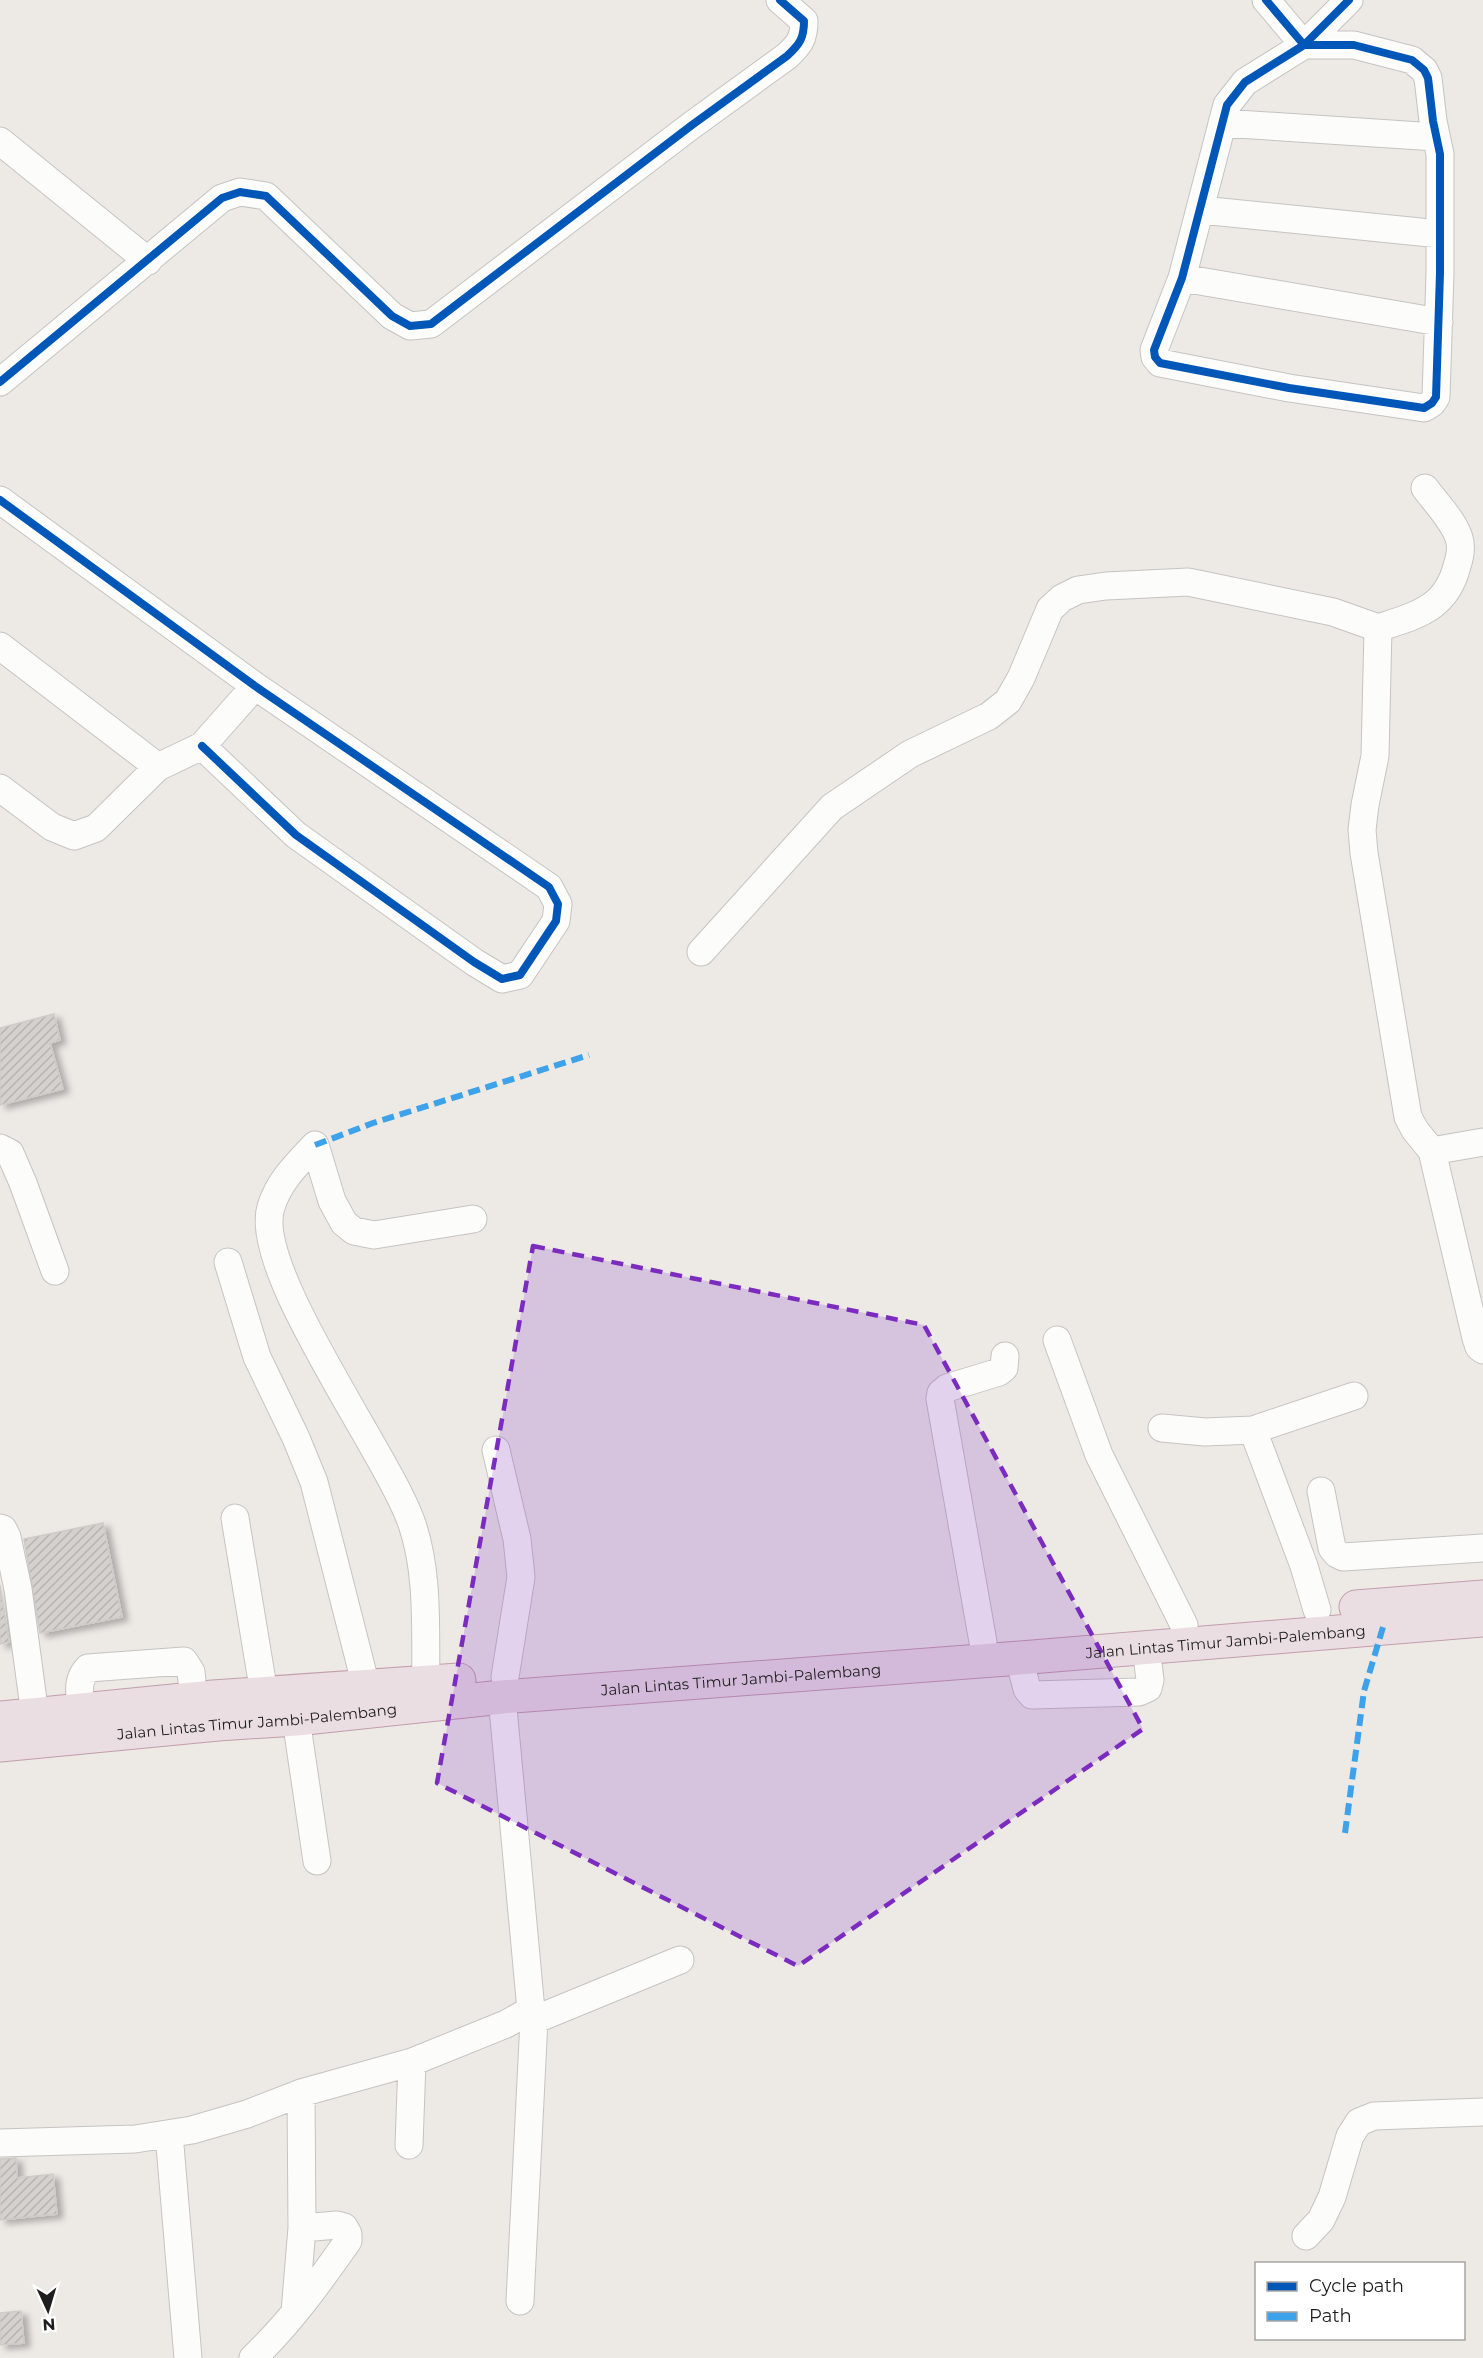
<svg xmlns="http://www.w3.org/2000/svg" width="1483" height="2358" viewBox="0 0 1483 2358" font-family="Montserrat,sans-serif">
<defs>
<pattern id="building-hatch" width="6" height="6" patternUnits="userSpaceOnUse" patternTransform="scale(1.5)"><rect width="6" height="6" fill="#d5d1cf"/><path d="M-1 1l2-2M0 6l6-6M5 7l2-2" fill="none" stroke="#b6b3b1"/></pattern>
<filter id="shadow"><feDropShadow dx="6" dy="4" stdDeviation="3" flood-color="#0004"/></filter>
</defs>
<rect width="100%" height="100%" fill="#edeae6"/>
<path fill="url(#building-hatch)" stroke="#d0cbc7" stroke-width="1.5" filter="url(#shadow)" d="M 54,1014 L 60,1040 L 50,1043 L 63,1089 L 0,1105 L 0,1028 Z
M 103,1523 L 122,1617 L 40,1633 L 24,1539 Z
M 0,1585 L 9,1642 L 0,1644 Z
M 16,2158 L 17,2178 L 53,2174 L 57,2214 L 0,2220 L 0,2159 Z
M 21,2311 L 24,2343 L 0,2345 L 0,2313 Z"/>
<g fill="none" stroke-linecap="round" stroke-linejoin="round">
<defs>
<path id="minor" d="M 1266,0 L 1304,45 L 1354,45 L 1412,60 L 1424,70 L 1428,78 L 1433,121 L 1440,154 L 1440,273 L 1436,397 L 1432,403 L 1424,408 L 1289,388 L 1160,363 L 1155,357 L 1154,350 L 1182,278 L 1227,105 L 1245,82 L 1304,45 L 1349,0
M 1222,123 L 1436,137
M 0,141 L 148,261
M 1201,210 L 1440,234
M 1182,278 L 1439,322
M 0,382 L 222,198 L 240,192 L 266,196 L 392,316 L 410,326 L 431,324 L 692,125 L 787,56 C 800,44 804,38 804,21 L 780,0
M 0,500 L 255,686 L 549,887 L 558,904 L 556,921 L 520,975 L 502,979 L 474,962 L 296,835 L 202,746
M 1378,628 C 1417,615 1446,609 1457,566 C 1460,557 1462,547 1459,538 C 1453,520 1436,503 1425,488
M 0,646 L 158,767
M 0,788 L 52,827 L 74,836 L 96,828 L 158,767 L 202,746 L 255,686
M 701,952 L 832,807 L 910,754 L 989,716 L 1008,701 L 1021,678 L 1050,609 L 1062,598 L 1078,590 L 1106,586 L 1188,582 L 1333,612 L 1378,628 L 1375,756 L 1365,805 L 1362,830 L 1364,853 L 1408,1117 L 1415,1130 L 1432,1151 L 1483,1142
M 0,1148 L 10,1153 L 23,1183 L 55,1271
M 1432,1151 L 1476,1338 L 1479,1347 L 1483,1350
M 228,1262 L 257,1357 L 296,1438 L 314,1482 L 366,1686
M 1057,1340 L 1099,1455 L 1184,1625
M 1162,1428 L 1205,1432 L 1253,1430
M 496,1450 L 517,1539 L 521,1577 L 505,1677
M 1321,1491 L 1332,1548 L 1337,1554 L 1343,1557 L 1483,1548
M 235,1518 L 264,1693
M 0,1528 L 3,1529 L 7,1537 L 18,1589 L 35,1715
M 1317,1610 L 1304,1566 L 1253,1430 L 1354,1396
M 983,1642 L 940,1399 L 941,1393 L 947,1388 L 999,1372 L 1004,1368 L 1005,1356
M 1019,1658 L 1027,1689 L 1032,1695 L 1139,1692 L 1148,1688 L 1150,1680 L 1146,1647
M 426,1682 C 425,1629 429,1574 412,1524 C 388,1454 251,1269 271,1207 C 279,1181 297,1164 315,1145 L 332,1201 L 344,1223 L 354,1231 L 374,1235 L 473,1219
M 502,1697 L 531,2010 L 534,2020 L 520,2301
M 81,1710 C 80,1694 76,1680 88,1668 L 184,1661 L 191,1672 L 194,1699
M 296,1719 L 317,1861
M 534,2020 L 680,1960
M 169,2134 L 188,2358
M 0,2143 L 135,2139 L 192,2130 L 247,2114 L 301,2093 L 412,2062 L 506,2024 L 531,2010
M 409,2145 L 412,2062
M 1306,2236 L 1321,2220 L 1332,2197 L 1350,2136 L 1359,2122 L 1374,2116 L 1483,2112
M 295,2312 L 302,2228 L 301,2093
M 253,2358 C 290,2323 319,2282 348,2241 L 348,2234 L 344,2227 L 337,2225 L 302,2228"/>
<g id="highway">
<path d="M 1356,1607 L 1483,1597"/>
<path d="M 0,1718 L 213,1697 L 459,1680"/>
<path id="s1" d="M 0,1745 L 218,1724 L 296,1719 L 502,1697 L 1007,1659 L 1483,1620"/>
</g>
</defs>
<use href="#minor" stroke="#c5c4c2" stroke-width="29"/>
<use href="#highway" stroke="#c49cad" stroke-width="35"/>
<use href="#minor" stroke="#fcfcfb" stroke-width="27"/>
<use href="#highway" stroke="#eadee2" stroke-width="33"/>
<path stroke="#3da2ea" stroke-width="6" stroke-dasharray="12 6" stroke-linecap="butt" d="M 315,1145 L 373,1123 L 589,1055
M 1345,1833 L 1364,1691 L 1383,1627"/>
<defs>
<path id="cycleway" d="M 1266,0 L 1304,45 L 1354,45 L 1412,60 L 1424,70 L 1428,78 L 1433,121 L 1440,154 L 1440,273 L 1436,397 L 1432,403 L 1424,408 L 1289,388 L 1160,363 L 1155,357 L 1154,350 L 1182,278 L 1227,105 L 1245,82 L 1304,45 L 1349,0
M 0,382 L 222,198 L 240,192 L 266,196 L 392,316 L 410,326 L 431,324 L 692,125 L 787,56 C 800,44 804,38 804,21 L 780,0
M 0,500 L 255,686 L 549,887 L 558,904 L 556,921 L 520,975 L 502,979 L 474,962 L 296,835 L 202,746"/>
</defs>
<use href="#cycleway" stroke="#fff" stroke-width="11"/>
<use href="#cycleway" stroke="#0057b8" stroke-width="8"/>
</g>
<path fill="#7b2cbf" fill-opacity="0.2" stroke="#7b2cbf" stroke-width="4.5" stroke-dasharray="12 8" stroke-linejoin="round" d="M 533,1246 L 924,1325 L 1143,1729 L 798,1966 L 437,1783 Z"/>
<g text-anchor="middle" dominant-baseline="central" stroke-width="4.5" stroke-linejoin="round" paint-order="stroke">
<g font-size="15" fill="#1e1e1e" stroke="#fff">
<text stroke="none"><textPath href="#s1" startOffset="1230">Jalan Lintas Timur Jambi-Palembang</textPath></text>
<text stroke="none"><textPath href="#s1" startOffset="744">Jalan Lintas Timur Jambi-Palembang</textPath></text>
<text stroke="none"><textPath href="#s1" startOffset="258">Jalan Lintas Timur Jambi-Palembang</textPath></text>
</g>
</g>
<rect x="1255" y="2262" width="210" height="78" fill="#ffffff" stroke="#a5a5a5" stroke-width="1.5"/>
<rect x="1267" y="2282" width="30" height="9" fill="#0057b8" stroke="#a5a5a5" stroke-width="1.5"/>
<text x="1309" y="2292" font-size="18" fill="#1e1e1e">Cycle path</text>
<rect x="1267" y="2312" width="30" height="9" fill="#3da2ea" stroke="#a5a5a5" stroke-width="1.5"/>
<text x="1309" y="2322" font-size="18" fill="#1e1e1e">Path</text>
<g transform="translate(48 2310) rotate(176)" stroke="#ffffff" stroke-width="4.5" paint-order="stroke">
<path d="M0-4.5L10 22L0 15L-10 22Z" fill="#1e1e1e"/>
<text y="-9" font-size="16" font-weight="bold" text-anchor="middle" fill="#1e1e1e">N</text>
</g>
</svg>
